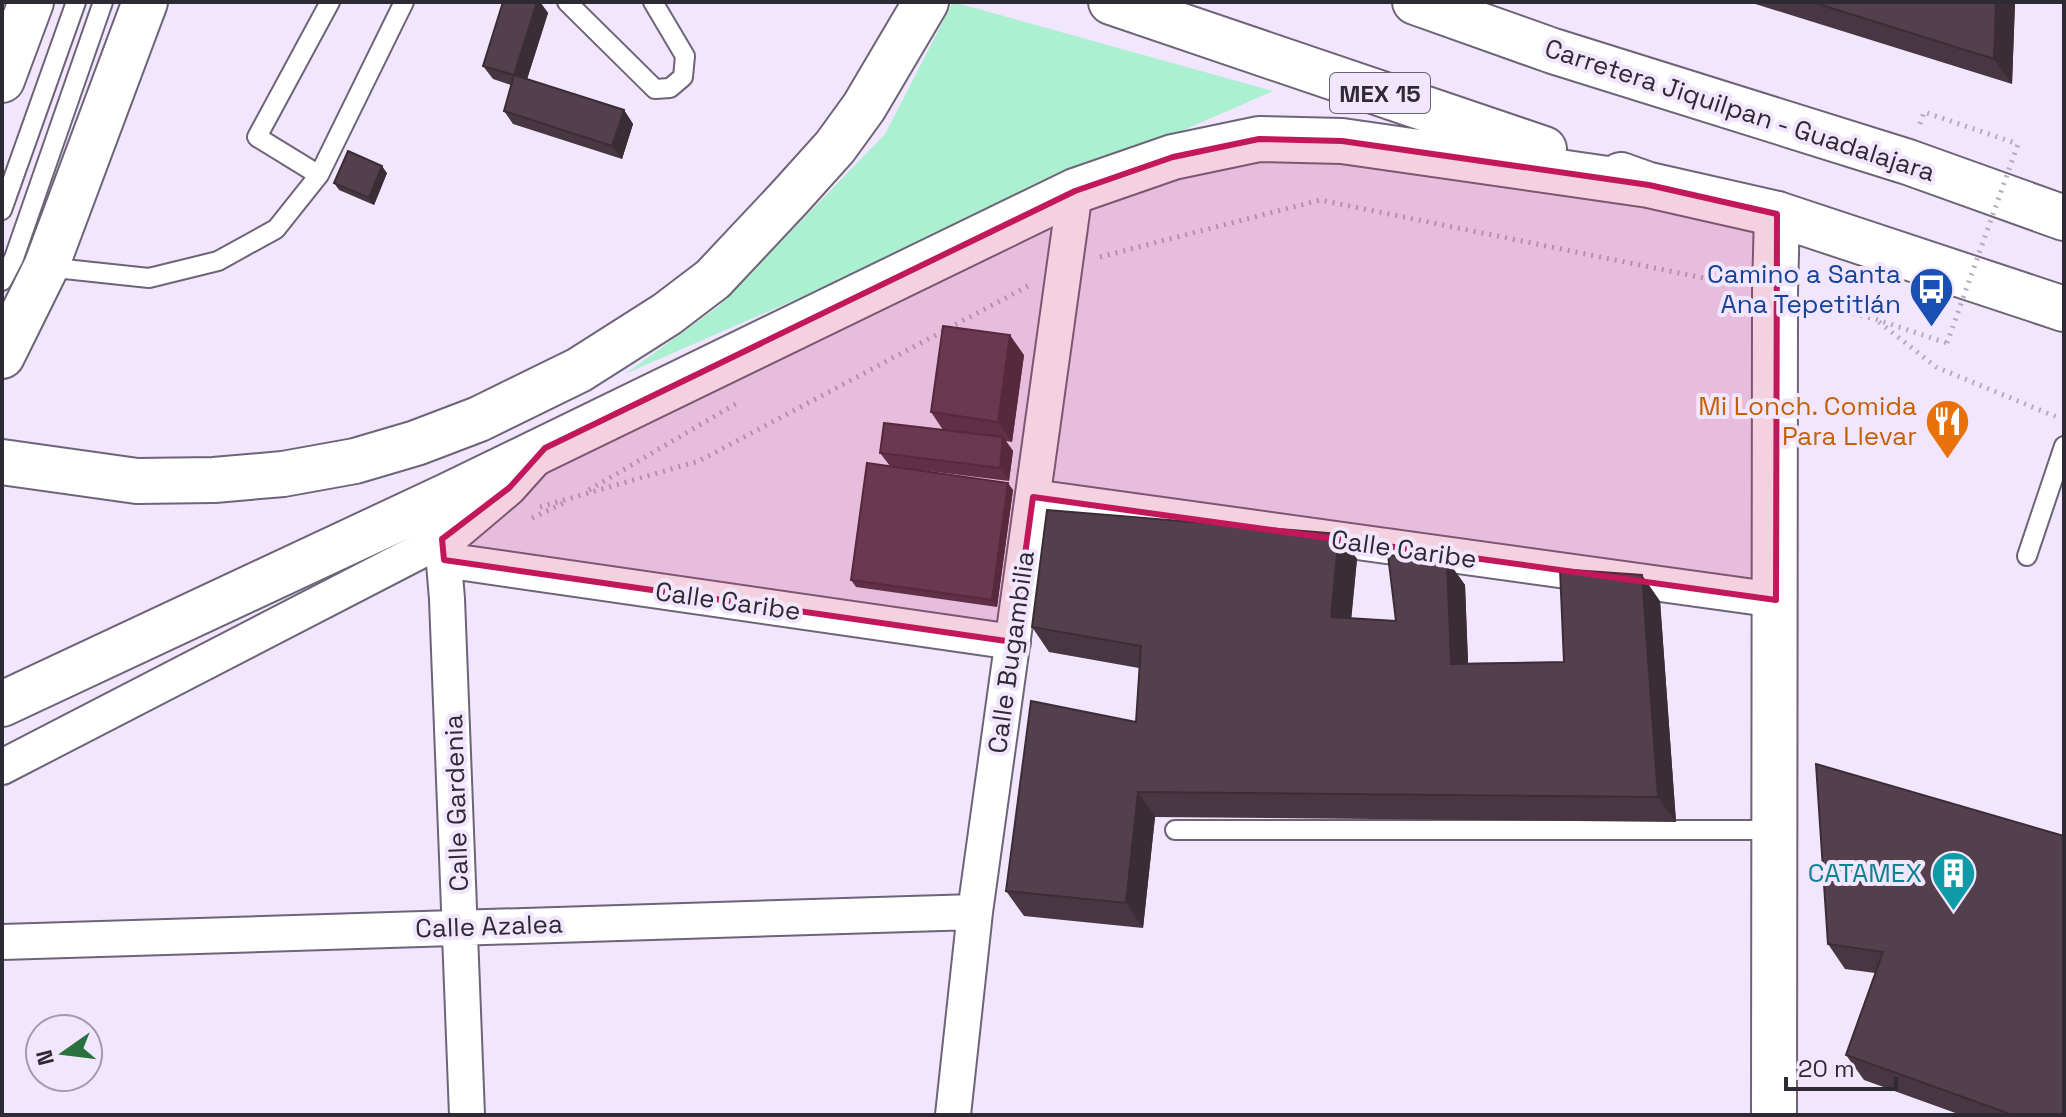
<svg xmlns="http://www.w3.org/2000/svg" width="2066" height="1117" viewBox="0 0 2066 1117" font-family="'Space Grotesk',sans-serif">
<rect width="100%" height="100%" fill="#f1e6fe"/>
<path fill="#abf0d1" d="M 953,2 L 1273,91 L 625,374 L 719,306 L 885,134 Z"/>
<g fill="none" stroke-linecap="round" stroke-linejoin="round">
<defs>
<path id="service" d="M 567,2 L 655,89 L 670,88 L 683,77 L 685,56 L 653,2
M 319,175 L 257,137 L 330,2
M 2,210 L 76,2
M 46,267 L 149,278 L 218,261 L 276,229 L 319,175 L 404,2
M 2,281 L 14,258 L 103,2
M 2027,556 L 2064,446
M 1175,830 L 1775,830"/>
<path id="minor" d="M 1033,497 L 1776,600
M 442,539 L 447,599 L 467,1115
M 444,560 L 1013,642
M 2,767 L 457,532 L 509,488 L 535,459
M 2,942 L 975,912
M 953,1115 L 975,912 L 1075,191"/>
<path id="tertiary" d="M 1774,1115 L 1775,292 L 1777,214"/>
<path id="trunk" d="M 1111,2 L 1544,149
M 1415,2 L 1553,51 L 1908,162 L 2064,218
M 2,80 L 31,2
M 1621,175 L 1649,185 L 1777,214 L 2064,309
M 2,356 L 46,267 L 145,2
M 2,462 L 137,481 L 214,480 L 283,474 L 355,461 L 416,443 L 479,419 L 579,370 L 667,314 L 713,279 L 790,197 L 835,147 L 864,107 L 926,2
M 2,704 L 447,496 L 1075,191 L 1173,157 L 1259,139 L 1342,141 L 1649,185"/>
</defs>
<use href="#service" stroke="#6d6478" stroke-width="22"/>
<use href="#minor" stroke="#6d6478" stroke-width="38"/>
<use href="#tertiary" stroke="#6d6478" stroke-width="48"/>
<use href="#trunk" stroke="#6d6478" stroke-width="48"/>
<path stroke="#b4abbe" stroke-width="5" stroke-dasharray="2 6" stroke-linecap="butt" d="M 1920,124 L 1924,112 L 2018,144
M 1100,257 L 1320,200 L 1738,285
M 1814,303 L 1875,319 L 1947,343
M 1879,322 L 1936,367 L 2059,418
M 589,490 L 739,402
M 540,507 L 699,461 L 1028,286
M 532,518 L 566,502"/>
<use href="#service" stroke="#fff" stroke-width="18"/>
<use href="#minor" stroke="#fff" stroke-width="34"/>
<use href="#tertiary" stroke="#fff" stroke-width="44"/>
<use href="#trunk" stroke="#fff" stroke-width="44"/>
<path stroke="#b4abbe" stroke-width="5" stroke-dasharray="2 6" stroke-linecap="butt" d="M 1947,343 L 2018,144"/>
</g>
<path fill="#483742" d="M 503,2 L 540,2 L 548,13 L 527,79 L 624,110 L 633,124 L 622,159 L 513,124 L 504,111 L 511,85 L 493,79 L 483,66 Z
M 1749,2 L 2015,2 L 2012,84 Z
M 387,173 L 374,205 L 339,190 L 334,183 Z
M 1024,355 L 1012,442 L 1006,441 L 1013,451 L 1009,481 L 920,470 L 1013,490 L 997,607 L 856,587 L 851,580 L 890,466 L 880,453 L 943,430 L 931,412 Z
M 1339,534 L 1357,559 L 1351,618 L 1396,621 L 1447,560 L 1465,585 L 1468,663 L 1564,662 L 1660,601 L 1676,822 L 1155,817 L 1143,928 L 1024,916 L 1006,891 L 1136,722 L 1139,668 L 1049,652 L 1032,627 Z
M 1816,764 L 2064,1115 L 1961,1115 L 1864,1080 L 1846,1055 L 1875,973 L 1845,969 L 1828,944 Z"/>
<path fill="#3b2d36" d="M 537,2 L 540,2 L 548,13 L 524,89 L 514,75 Z
M 1996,2 L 2015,2 L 2012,84 L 1994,59 Z
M 624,110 L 633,124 L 622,159 L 612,146 Z
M 382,166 L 387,173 L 374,205 L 369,198 Z
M 1010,335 L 1024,355 L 1012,442 L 998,422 Z
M 1003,437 L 1013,451 L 1009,481 L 1000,468 Z
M 1008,483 L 1013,490 L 997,607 L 992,600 Z
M 1339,534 L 1357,559 L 1349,643 L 1331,617 Z
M 1447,560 L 1465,585 L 1469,689 L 1451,664 Z
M 1642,575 L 1660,601 L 1676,822 L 1658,797 Z
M 1138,792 L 1155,817 L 1143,928 L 1126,903 Z"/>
<path fill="#54404d" stroke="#3b2d36" stroke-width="2" d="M 503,2 L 537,2 L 514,75 L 483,66 Z
M 1812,2 L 1996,2 L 1994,59 Z
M 514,75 L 624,110 L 612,146 L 504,111 Z
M 348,151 L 382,166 L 369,198 L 334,183 Z
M 943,326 L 1010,335 L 998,422 L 931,412 Z
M 884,423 L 1003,437 L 1000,468 L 880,453 Z
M 867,463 L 1008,483 L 992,600 L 851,580 Z
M 1047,510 L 1339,534 L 1331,617 L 1396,621 L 1388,555 L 1447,560 L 1451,664 L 1564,662 L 1560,569 L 1642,575 L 1658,797 L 1138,792 L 1126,903 L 1006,891 L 1031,701 L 1136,722 L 1141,646 L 1032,627 Z
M 1816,764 L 2064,836 L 2064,1115 L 2013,1115 L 1846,1055 L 1883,952 L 1828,944 Z"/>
<path fill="#c2185b" fill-opacity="0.2" stroke="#c2185b" stroke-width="6" stroke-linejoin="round" d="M 1259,139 L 1342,141 L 1649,185 L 1777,214 L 1776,600 L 1033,497 L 1013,642 L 444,560 L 442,539 L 509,488 L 545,448 L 1075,191 L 1173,157 Z"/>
<defs>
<symbol id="bus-pin" viewBox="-11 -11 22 30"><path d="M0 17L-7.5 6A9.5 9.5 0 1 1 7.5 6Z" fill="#1a4fb4" stroke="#f1e6fe"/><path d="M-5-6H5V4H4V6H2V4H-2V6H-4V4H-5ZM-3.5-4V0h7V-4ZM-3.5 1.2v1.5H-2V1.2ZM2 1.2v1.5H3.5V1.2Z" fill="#fff"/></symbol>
<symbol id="restaurant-pin" viewBox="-11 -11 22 30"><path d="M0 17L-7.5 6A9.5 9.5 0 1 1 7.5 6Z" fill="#e8710a" stroke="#f1e6fe"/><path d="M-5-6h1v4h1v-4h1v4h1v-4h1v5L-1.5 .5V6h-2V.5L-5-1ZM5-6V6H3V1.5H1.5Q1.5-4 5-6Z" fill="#fff"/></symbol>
<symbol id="building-pin" viewBox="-11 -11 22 30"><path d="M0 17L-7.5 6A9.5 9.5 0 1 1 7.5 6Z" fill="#0f9aa8" stroke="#f1e6fe"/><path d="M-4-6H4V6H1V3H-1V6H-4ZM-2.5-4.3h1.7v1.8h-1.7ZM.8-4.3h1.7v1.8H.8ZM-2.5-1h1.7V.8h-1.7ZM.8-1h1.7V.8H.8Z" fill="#fff"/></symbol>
</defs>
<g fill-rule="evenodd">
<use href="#bus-pin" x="1906" y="264" width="51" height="69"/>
<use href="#restaurant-pin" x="1922" y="396" width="51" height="69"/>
<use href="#building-pin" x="1928" y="848" width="51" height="69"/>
</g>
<g text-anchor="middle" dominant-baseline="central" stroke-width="8" stroke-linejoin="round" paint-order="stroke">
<rect fill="#f1e6fe" stroke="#686270" stroke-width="2" x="1330" y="73" width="100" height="40" rx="6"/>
<g font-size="24" font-weight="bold" fill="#2e2a33">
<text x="1380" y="93">MEX 15</text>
</g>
<g font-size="26" fill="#2e2a33" stroke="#f1e6fe">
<text transform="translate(1740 110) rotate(18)">Carretera Jiquilpan - Guadalajara</text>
<text transform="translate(1404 549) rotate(8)">Calle Caribe</text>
<text transform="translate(728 601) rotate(8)">Calle Caribe</text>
<text transform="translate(1011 652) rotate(-82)">Calle Bugambilia</text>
<text transform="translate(456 803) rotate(-92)">Calle Gardenia</text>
<text transform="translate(489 926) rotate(-2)">Calle Azalea</text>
</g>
<g font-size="26" fill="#164399" stroke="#f1e6fe" text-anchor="end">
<text x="1901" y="274">Camino a Santa<tspan x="1901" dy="30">Ana Tepetitlán</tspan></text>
</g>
<g font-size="26" fill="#c56008" stroke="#f1e6fe" text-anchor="end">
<text x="1917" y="406">Mi Lonch. Comida<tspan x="1917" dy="30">Para Llevar</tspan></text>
</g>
<g font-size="26" fill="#0d838f" stroke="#f1e6fe" text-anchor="end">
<text x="1922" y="873">CATAMEX</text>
</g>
</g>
<rect width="2066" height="1117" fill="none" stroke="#2e2a33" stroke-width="8"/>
<g transform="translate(64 1053) rotate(256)"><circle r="38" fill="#f1e6fe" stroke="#a39bad" stroke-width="2"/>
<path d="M0-6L14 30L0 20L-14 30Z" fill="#29713e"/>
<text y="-12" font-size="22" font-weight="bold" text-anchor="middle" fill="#2e2a33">N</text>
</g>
<path d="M1786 1077v12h110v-12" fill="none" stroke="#2e2a33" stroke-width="4"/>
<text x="1798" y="1077" font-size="24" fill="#2e2a33" stroke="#f1e6fe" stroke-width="6" paint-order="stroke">20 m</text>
</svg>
